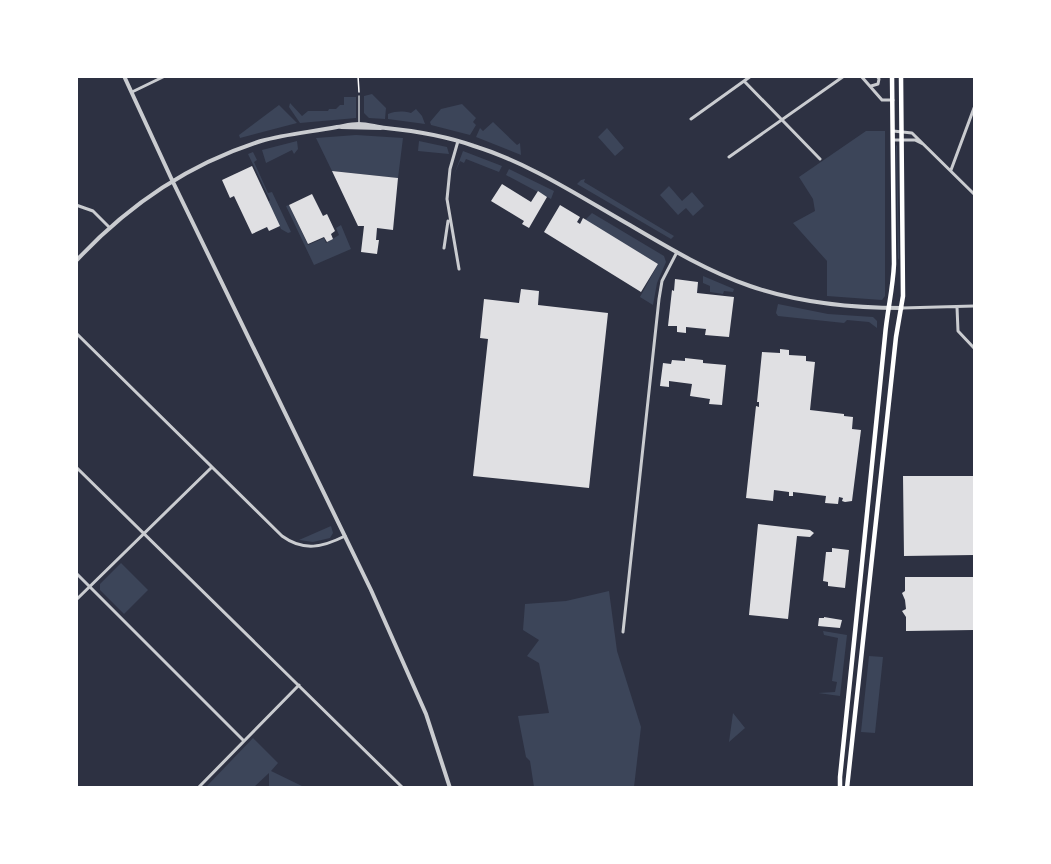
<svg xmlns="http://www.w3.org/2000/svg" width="1051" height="864" viewBox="0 0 1051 864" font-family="'Alegreya Sans',sans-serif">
<rect width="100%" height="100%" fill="#2d3142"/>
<path fill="#3c4559" d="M 372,94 L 386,108 L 385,119 L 369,118 L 364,113 L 364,96 Z
M 344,97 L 356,97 L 356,118 L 300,123 L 289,107 L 290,103 L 302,116 L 308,111 L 328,111 L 329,109 L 336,109 L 340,105 L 344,105 Z
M 462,104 L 476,118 L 473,122 L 476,125 L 470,135 L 431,125 L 430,122 L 441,109 Z
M 279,105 L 297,123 L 240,138 L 239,135 Z
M 416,109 L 422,116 L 425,124 L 388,119 L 388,114 C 397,111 402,111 411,113 Z
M 493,122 L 517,145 L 520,143 L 521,155 L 476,137 L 480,128 L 483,131 Z
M 607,128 L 624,148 L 615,156 L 598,137 Z
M 866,131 L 885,131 L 885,296 L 882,300 L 827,296 L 827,261 L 793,223 L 815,211 L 813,199 L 799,177 Z
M 356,135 L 403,138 L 398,178 L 332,171 L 316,138 Z
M 297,141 L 298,149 L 294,154 L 292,150 L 266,163 L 262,150 Z
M 419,141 L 447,147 L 449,154 L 418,151 Z
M 897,145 L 899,258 L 898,260 L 896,146 Z
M 463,151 L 502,166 L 499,172 L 466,159 L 464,163 L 460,161 L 454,175 Z
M 253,152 L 257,160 L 254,162 L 268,193 L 272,192 L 291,232 L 288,233 L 281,229 L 268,202 L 270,200 L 248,154 Z
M 509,169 L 554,191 L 551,199 L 506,175 Z
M 585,179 L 584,182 L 674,236 L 671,239 L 577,184 L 581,180 Z
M 669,186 L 682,201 L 692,192 L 704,206 L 693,216 L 686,208 L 678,215 L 660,195 Z
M 289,205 L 308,245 L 324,238 L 326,243 L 339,235 L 336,228 L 341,225 L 351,249 L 314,265 L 286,206 Z
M 592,213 L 664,256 L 666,262 L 657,283 L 653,305 L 640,297 L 658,264 L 585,220 Z
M 703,276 L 734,289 L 733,292 L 724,291 L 723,294 L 710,292 L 710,286 L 703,283 Z
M 778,304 L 828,314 L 873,317 L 877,321 L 877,328 L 869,322 L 847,320 L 844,323 L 778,316 L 776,313 Z
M 331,526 L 333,533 L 330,538 L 313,542 L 299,540 Z
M 121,563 L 148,590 L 124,614 L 100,590 L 100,584 Z
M 609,591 L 617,651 L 641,727 L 634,787 L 534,787 L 530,761 L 526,757 L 518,716 L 549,713 L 539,663 L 527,656 L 539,640 L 523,630 L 525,604 L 566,601 Z
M 823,631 L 847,635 L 840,696 L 818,693 L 835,692 L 837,682 L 832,681 L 838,638 L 824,635 Z
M 869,656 L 883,657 L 875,733 L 861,732 Z
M 733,713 L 745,728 L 729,742 Z
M 253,738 L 278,763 L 271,771 L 304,787 L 269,787 L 269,773 L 254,787 L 206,787 Z"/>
<path fill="#e0e0e3" d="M 252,166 L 280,226 L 269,231 L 267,227 L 252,234 L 234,196 L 230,198 L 222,180 Z
M 332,171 L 398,178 L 393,230 L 377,228 L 376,240 L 379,240 L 377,254 L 361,252 L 364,226 L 358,226 Z
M 502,184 L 531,202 L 538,191 L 547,197 L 529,228 L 522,224 L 524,221 L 491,201 Z
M 312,194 L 323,216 L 327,214 L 335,231 L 331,234 L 333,239 L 327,242 L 324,237 L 308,244 L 289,205 Z
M 560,205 L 580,217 L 577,222 L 580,224 L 583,218 L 658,264 L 641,292 L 544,232 Z
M 675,279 L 698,282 L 697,293 L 734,297 L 729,337 L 705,335 L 706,329 L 686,327 L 686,333 L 677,332 L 677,326 L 668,326 L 672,290 L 674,291 Z
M 521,289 L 539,291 L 538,305 L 608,313 L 589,488 L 473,476 L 488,339 L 480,338 L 484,299 L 519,303 Z
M 780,349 L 789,350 L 789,355 L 806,356 L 806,361 L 815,362 L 810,410 L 844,414 L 844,416 L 853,417 L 852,429 L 861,430 L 852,501 L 845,502 L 842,501 L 843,498 L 839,497 L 838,504 L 825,503 L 826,496 L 793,492 L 793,496 L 789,496 L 789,492 L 774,490 L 773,501 L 746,498 L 756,406 L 759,407 L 759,402 L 757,402 L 762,352 L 780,353 Z
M 685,358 L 703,360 L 703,363 L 726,365 L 722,405 L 709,404 L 710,399 L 690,396 L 692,384 L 669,381 L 669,387 L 660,386 L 663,363 L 671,364 L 672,360 L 685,361 Z
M 903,476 L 974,476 L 974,555 L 904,556 Z
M 758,524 L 810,530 L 814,533 L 810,537 L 797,536 L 788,619 L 749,615 Z
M 832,548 L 849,550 L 845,588 L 828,586 L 828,582 L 823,581 L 826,552 L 832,552 Z
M 905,577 L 974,577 L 974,630 L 906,631 L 906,617 L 902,611 L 906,609 L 905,600 L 902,593 L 905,591 Z
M 824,617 L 842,620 L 840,628 L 818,626 L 819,618 L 824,618 Z"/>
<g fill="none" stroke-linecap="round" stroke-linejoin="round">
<path stroke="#fff" stroke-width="1.5" d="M 358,76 L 359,92"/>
<path stroke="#caccd0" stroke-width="1.5" d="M 359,96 L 359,122"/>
<path stroke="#caccd0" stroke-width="3" d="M 861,76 L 882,100 L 893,100
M 744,81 L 820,159
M 871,86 L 878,84 L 879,79 L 877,76
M 132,92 L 165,76
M 691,119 L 751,76
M 893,131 L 912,133 L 974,194
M 893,140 L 915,140 L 923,144
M 458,141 L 450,169 L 447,199 L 459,269
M 729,157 L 844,76
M 951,170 L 974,108
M 76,205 L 93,211 L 110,228
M 444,248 L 448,221
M 957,307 L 958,331 L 974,348
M 902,308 L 974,306
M 76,333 L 282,536 C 304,552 323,547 345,536
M 76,467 L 403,788
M 76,573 L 244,741
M 76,600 L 212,467
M 623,632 L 659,299 L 662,281 L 677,252
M 198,788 L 299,685"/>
<path stroke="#caccd0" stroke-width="4" d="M 124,76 L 172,180 L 371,590 L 426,714 L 450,788
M 341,127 L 381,128
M 76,261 C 128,205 188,164 261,141 C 286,134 311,132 337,127 C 344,126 350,124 359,124 C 368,124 376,127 386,128 C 416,131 446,136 474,146 C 529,163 579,196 628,224 C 667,247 707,271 750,286 C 799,303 849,308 902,308"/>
<path stroke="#fff" stroke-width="4.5" d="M 840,788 L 840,777 C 855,630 871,483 885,336 C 887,312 893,289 894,264 L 892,76
M 847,788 L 896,337 L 903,296 L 901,76"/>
</g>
<rect width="1051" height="864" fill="none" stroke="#ffffff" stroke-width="156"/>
</svg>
